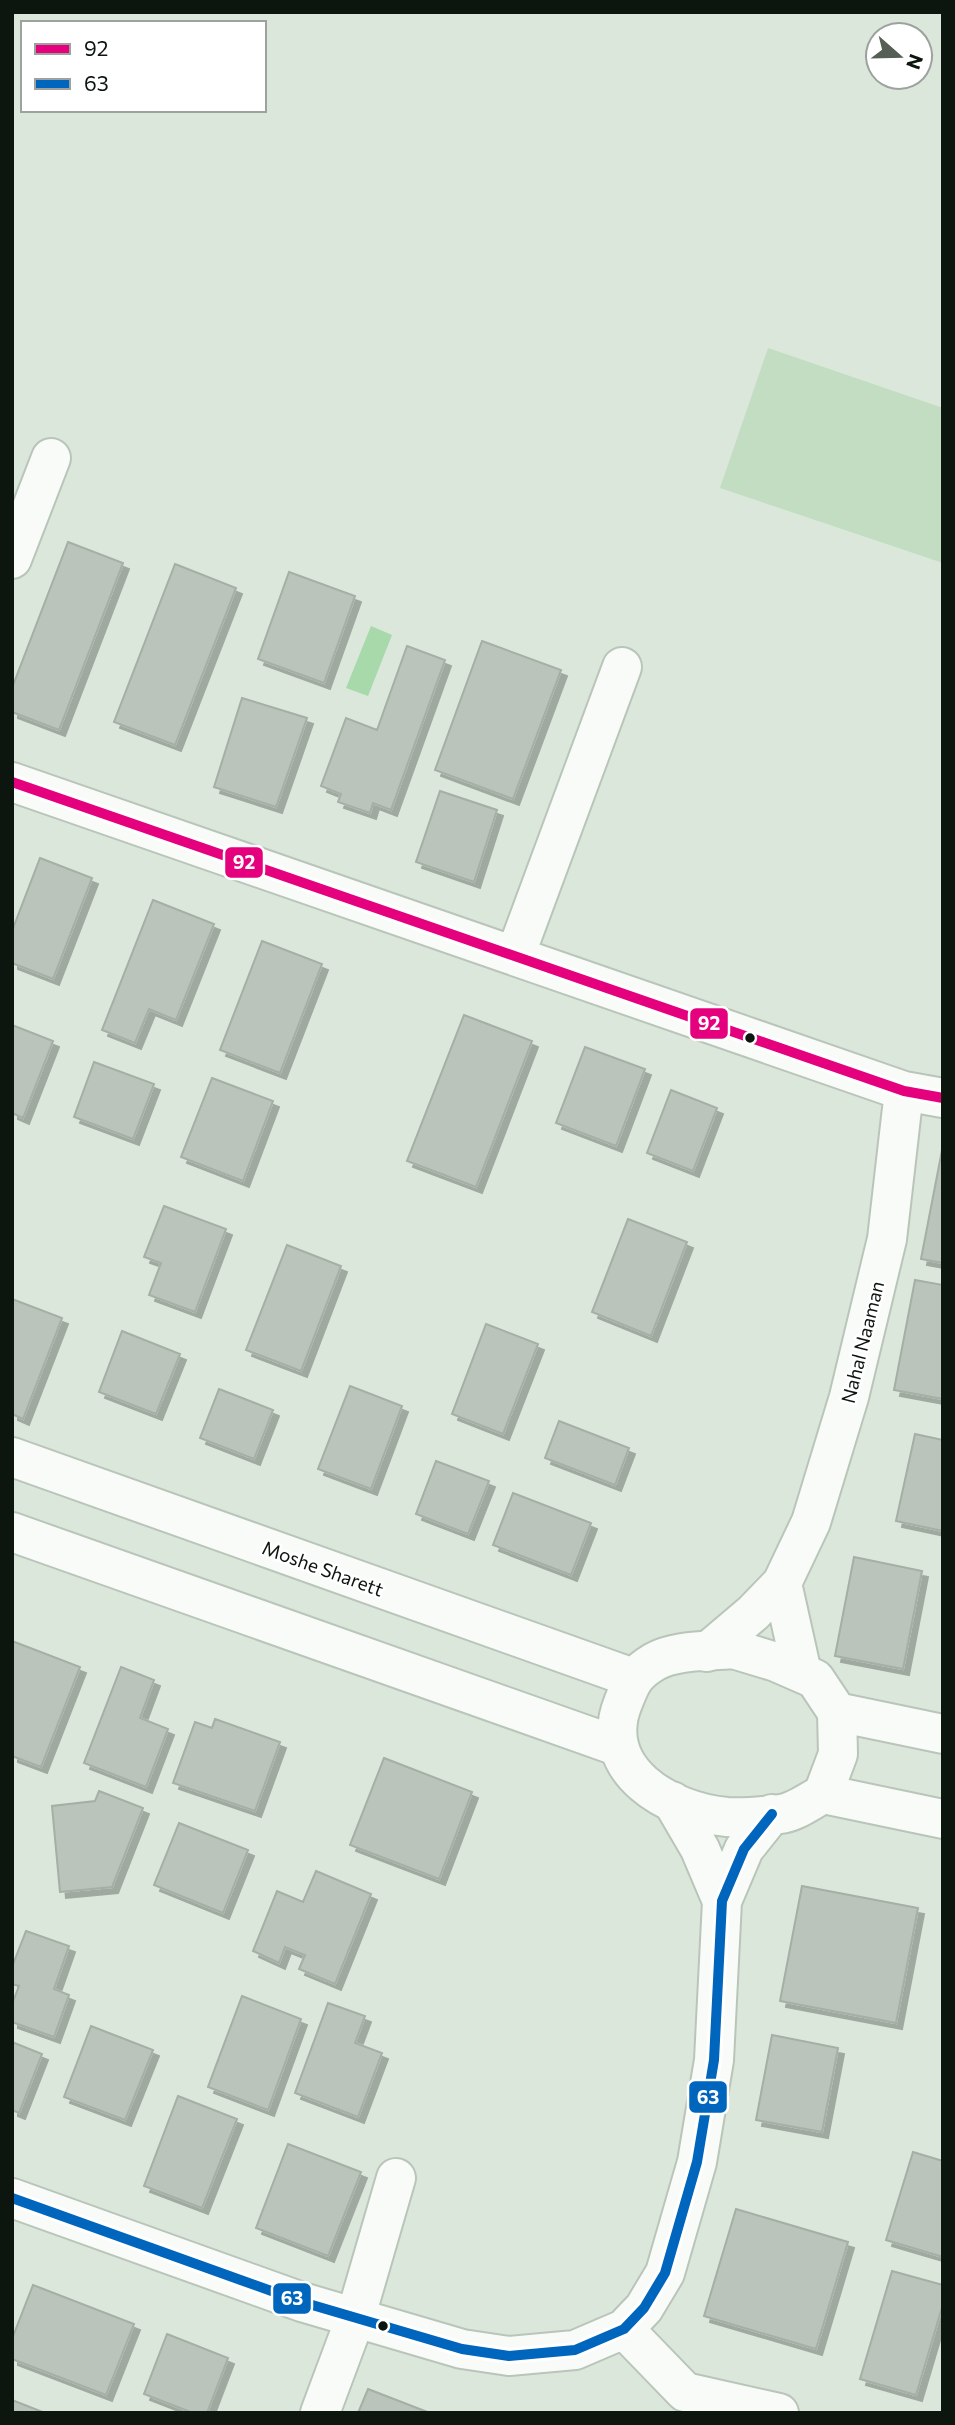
<svg xmlns="http://www.w3.org/2000/svg" width="955" height="2425" viewBox="0 0 955 2425" font-family="Commissioner,sans-serif">
<defs>
<filter id="shadow"><feDropShadow dx="6" dy="6" stdDeviation="0" flood-color="#0004"/></filter>
</defs>
<rect width="100%" height="100%" fill="#dae7da"/>
<path fill="#c2ddc2" d="M 768,348 L 943,408 L 943,563 L 720,488 Z"/>
<path fill="#a7d9aa" d="M 371,626 L 392,635 L 368,696 L 346,688 Z"/>
<path fill="#bac4ba" stroke="#a5afa5" stroke-width="2" filter="url(#shadow)" d="M 68,542 L 123,563 L 59,730 L 12,712 L 12,688 Z
M 175,564 L 236,588 L 175,745 L 114,722 Z
M 289,572 L 355,596 L 324,683 L 258,659 Z
M 482,641 L 561,670 L 513,799 L 435,770 Z
M 407,646 L 445,660 L 391,810 L 373,803 L 370,813 L 338,802 L 341,794 L 321,786 L 346,718 L 377,730 Z
M 242,698 L 307,718 L 276,807 L 214,787 Z
M 440,791 L 497,810 L 474,882 L 416,862 Z
M 40,858 L 92,878 L 53,979 L 12,963 L 12,931 Z
M 153,900 L 214,924 L 176,1020 L 149,1009 L 135,1043 L 102,1030 Z
M 262,941 L 322,964 L 280,1073 L 220,1050 Z
M 464,1015 L 532,1041 L 476,1187 L 407,1161 Z
M 12,1025 L 53,1041 L 23,1118 L 12,1113 Z
M 585,1047 L 645,1069 L 616,1146 L 556,1123 Z
M 94,1062 L 154,1084 L 133,1139 L 74,1117 Z
M 212,1078 L 273,1101 L 243,1181 L 181,1157 Z
M 671,1090 L 717,1108 L 693,1171 L 647,1153 Z
M 943,1145 L 943,1263 L 921,1259 Z
M 164,1206 L 226,1229 L 195,1312 L 149,1295 L 161,1263 L 144,1257 Z
M 628,1219 L 687,1242 L 651,1336 L 592,1312 Z
M 287,1245 L 341,1266 L 301,1371 L 246,1350 Z
M 915,1280 L 943,1285 L 943,1399 L 894,1390 Z
M 12,1299 L 62,1318 L 23,1419 L 12,1414 Z
M 486,1324 L 538,1344 L 503,1434 L 452,1414 Z
M 122,1331 L 180,1354 L 156,1414 L 99,1392 Z
M 350,1386 L 402,1406 L 371,1489 L 318,1469 Z
M 219,1389 L 273,1410 L 254,1459 L 200,1438 Z
M 559,1421 L 629,1448 L 615,1485 L 545,1458 Z
M 915,1434 L 943,1440 L 943,1531 L 896,1521 Z
M 436,1461 L 489,1481 L 468,1534 L 416,1514 Z
M 513,1493 L 591,1523 L 571,1575 L 493,1545 Z
M 854,1557 L 922,1571 L 903,1669 L 835,1656 Z
M 12,1641 L 80,1667 L 41,1767 L 12,1756 Z
M 121,1667 L 154,1680 L 140,1718 L 168,1729 L 146,1787 L 84,1763 Z
M 215,1719 L 280,1742 L 255,1811 L 173,1783 L 195,1722 L 212,1728 Z
M 384,1758 L 472,1792 L 439,1879 L 350,1845 Z
M 99,1791 L 143,1808 L 112,1887 L 60,1892 L 52,1806 L 95,1801 Z
M 179,1823 L 248,1850 L 223,1913 L 154,1885 Z
M 316,1871 L 371,1894 L 335,1984 L 299,1969 L 305,1955 L 285,1947 L 279,1963 L 253,1951 L 277,1891 L 303,1902 Z
M 802,1886 L 918,1908 L 896,2023 L 780,2001 Z
M 26,1931 L 69,1946 L 54,1989 L 69,1995 L 54,2037 L 12,2022 L 12,2004 L 19,1986 L 12,1984 L 12,1967 Z
M 242,1996 L 301,2019 L 268,2110 L 208,2087 Z
M 328,2003 L 365,2016 L 355,2043 L 382,2053 L 358,2117 L 295,2093 Z
M 91,2026 L 153,2050 L 125,2120 L 64,2097 Z
M 772,2035 L 838,2048 L 822,2132 L 756,2120 Z
M 12,2042 L 42,2054 L 19,2113 L 12,2110 Z
M 178,2096 L 237,2119 L 202,2208 L 144,2186 Z
M 288,2144 L 361,2172 L 328,2256 L 256,2228 Z
M 913,2152 L 943,2161 L 943,2257 L 886,2240 Z
M 736,2209 L 848,2242 L 816,2349 L 704,2316 Z
M 892,2271 L 943,2285 L 943,2304 L 916,2395 L 860,2379 Z
M 33,2285 L 134,2324 L 106,2395 L 12,2359 L 12,2339 Z
M 167,2334 L 228,2358 L 207,2413 L 193,2413 L 144,2394 Z
M 368,2389 L 430,2413 L 358,2413 Z
M 12,2400 L 45,2413 L 12,2413 Z"/>
<g fill="none" stroke-linecap="round" stroke-linejoin="round">
<defs>
<path id="street" d="M 12,559 L 51,458
M 12,782 L 904,1091 L 943,1098
M 515,956 L 622,667
M 782,1583 L 802,1673
M 707,1652 L 753,1613 L 782,1583 L 811,1522 L 849,1397 L 887,1239 L 904,1091
M 624,2329 L 685,2392 L 779,2413
M 320,2413 L 355,2319 L 396,2178"/>
<path id="secondary" d="M 12,1457 L 633,1678
M 12,1532 L 617,1746
M 733,1649 L 776,1662 L 815,1679 L 837,1712 L 838,1754 L 823,1794 C 811,1800 794,1813 780,1814 C 764,1816 743,1818 727,1817 C 669,1812 596,1770 623,1703 C 631,1682 634,1674 654,1662 C 676,1649 709,1652 733,1649 Z
M 837,1712 L 943,1734
M 823,1794 L 943,1819
M 672,1801 L 700,1849 L 722,1901
M 12,2198 L 302,2302 L 462,2349 L 509,2356 L 575,2350 L 624,2329 L 644,2308 L 665,2273 L 697,2162 L 714,2060 L 722,1901 L 744,1849 L 772,1814"/>
</defs>
<use href="#street" stroke="#bac5ba" stroke-width="42"/>
<use href="#secondary" stroke="#bac5ba" stroke-width="42"/>
<use href="#street" stroke="#f9fbf9" stroke-width="38"/>
<use href="#secondary" stroke="#f9fbf9" stroke-width="38"/>
<defs>
<path id="bus-1" d="M 12,782 L 904,1091 L 943,1098"/>
<path id="bus-2" d="M 12,2198 L 302,2302 L 462,2349 L 509,2356 L 575,2350 L 624,2329 L 644,2308 L 665,2273 L 697,2162 L 714,2060 L 722,1901 L 744,1849 L 772,1814"/>
</defs>
<use href="#bus-1" stroke="#fff" stroke-width="16"/>
<use href="#bus-2" stroke="#fff" stroke-width="16"/>
<use href="#bus-1" stroke="#e5007d" stroke-width="10"/>
<use href="#bus-2" stroke="#0065bd" stroke-width="10"/>
</g>
<g fill="#0d160e" stroke="#fff" stroke-width="2.5">
<circle cx="750" cy="1038" r="6"/>
<circle cx="383" cy="2326" r="6"/>
</g>
<g text-anchor="middle" dominant-baseline="central" stroke-width="5" stroke-linejoin="round" paint-order="stroke">
<g font-size="19" fill="#0d160e" stroke="#fff">
<text transform="translate(862 1342) rotate(-76)">Nahal Naaman</text>
<text transform="translate(323 1568) rotate(20)">Moshe Sharett</text>
</g>
</g>
<g stroke="#fff" stroke-width="2.5">
<rect x="224" y="846" width="40" height="33" rx="7" fill="#e5007d"/>
<rect x="689" y="1007" width="40" height="33" rx="7" fill="#e5007d"/>
<rect x="688" y="2080" width="40" height="34" rx="7" fill="#0065bd"/>
<rect x="272" y="2282" width="40" height="33" rx="7" fill="#0065bd"/>
</g>
<g font-size="19" text-anchor="middle" font-weight="bold" fill="#fff">
<text x="244" y="869">92</text>
<text x="709" y="1030">92</text>
<text x="708" y="2104">63</text>
<text x="292" y="2305">63</text>
</g>
<rect width="955" height="2425" fill="none" stroke="#0d160e" stroke-width="28"/>
<rect x="21" y="21" width="245" height="91" fill="#ffffff" stroke="#9ea29f" stroke-width="2"/>
<rect x="35" y="44" width="35" height="10" fill="#e5007d" stroke="#9ea29f" stroke-width="2"/>
<text x="84" y="56" font-size="21" fill="#0d160e">92</text>
<rect x="35" y="79" width="35" height="10" fill="#0065bd" stroke="#9ea29f" stroke-width="2"/>
<text x="84" y="91" font-size="21" fill="#0d160e">63</text>
<g transform="translate(899 56) rotate(110)"><circle r="33" fill="#ffffff" stroke="#9ea29f" stroke-width="2"/>
<path d="M0-5L12 26L0 18L-12 26Z" fill="#555f55"/>
<text y="-10" font-size="19" font-weight="bold" text-anchor="middle" fill="#0d160e">N</text>
</g>
</svg>
